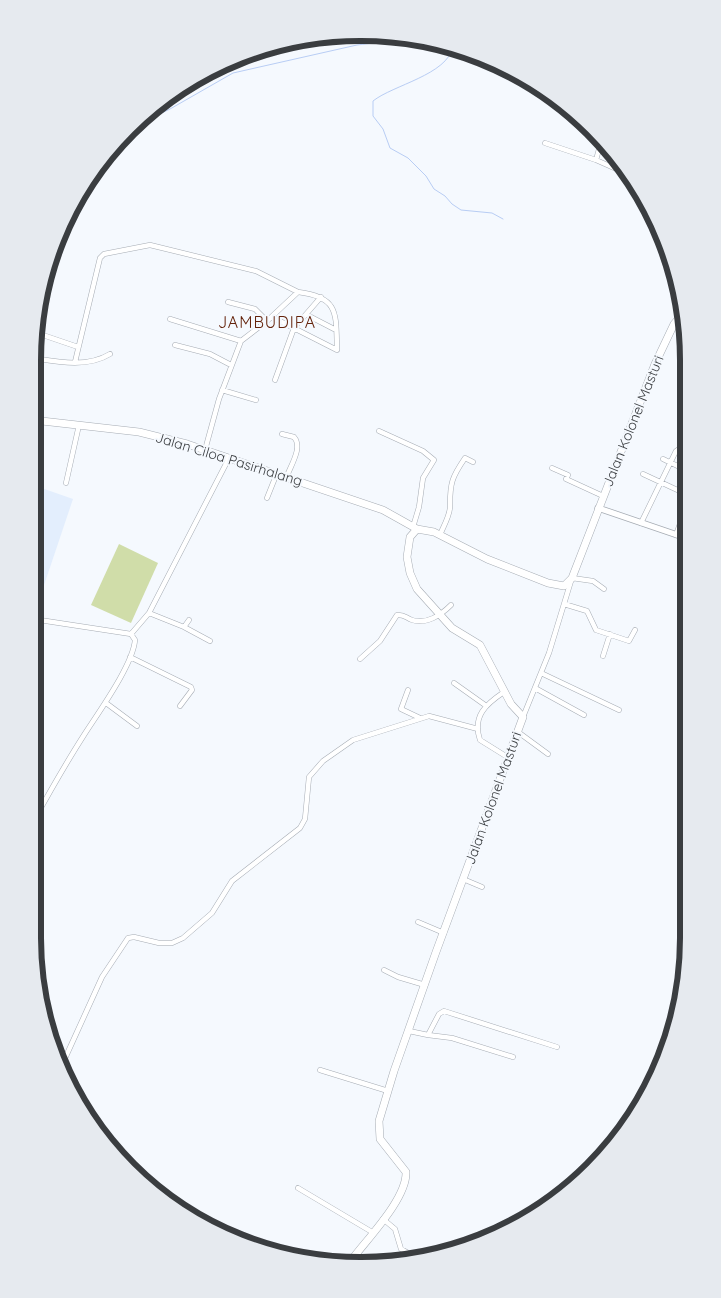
<svg xmlns="http://www.w3.org/2000/svg" width="721" height="1298" viewBox="0 0 721 1298" font-family="Quicksand,sans-serif">
<rect width="100%" height="100%" fill="#f5f9fe"/>
<path fill="#e3eefd" d="M 33,485 L 73,499 L 36,609 L 33,608 Z"/>
<path fill="#d0dda9" d="M 119,544 L 158,563 L 131,623 L 91,605 Z"/>
<g fill="none" stroke-linecap="round" stroke-linejoin="round">
<path stroke="#b8cdf4" stroke-width="1" d="M 453,47 C 447,75 393,85 373,101 L 373,116 L 383,129 L 390,148 L 408,158 L 426,176 L 434,189 L 445,196 L 452,204 L 461,210 L 492,213 L 503,219
M 144,116 L 151,118 L 170,109 L 233,73 L 357,45 L 414,38"/>
<defs>
<path id="minor" d="M 545,143 L 596,160 L 630,175
M 596,160 L 601,142
M 662,241 L 663,239
M 228,302 L 255,309 L 267,321
M 307,315 L 336,330
M 170,319 L 241,341
M 34,332 L 78,347
M 175,345 L 210,354 L 231,365
M 33,358 C 58,362 87,368 110,354
M 75,362 L 100,258 L 104,254 L 150,245 L 256,271 L 298,292
M 275,380 L 294,328 L 321,297
M 222,390 L 256,400
M 379,431 L 423,451 L 434,460 L 423,478 L 419,507 L 413,527
M 282,434 L 294,437 C 303,447 291,465 287,476
M 205,450 L 219,399 L 241,341 L 267,321 L 298,292 C 339,297 336,313 337,350 L 272,317
M 663,459 L 686,470
M 552,468 L 568,475 L 566,479 L 603,496
M 643,474 L 686,494
M 66,483 L 79,425
M 267,498 L 277,473
M 641,523 L 676,451 L 682,447 L 686,448
M 440,535 C 443,527 451,514 450,505 C 450,483 452,477 465,458 L 473,462
M 676,535 L 686,507
M 572,578 L 593,581 L 604,589
M 564,604 L 587,611 L 596,630 L 629,641 L 635,630
M 149,613 L 184,627 L 189,620
M 184,627 L 210,641
M 131,634 L 149,613 L 229,458
M 603,656 L 610,634
M 130,657 L 191,687 L 192,690 L 180,706
M 360,659 L 380,641 L 397,615 C 404,614 406,618 412,620 C 426,625 441,615 451,605
M 541,673 L 619,710
M 454,683 L 485,705
M 535,688 L 584,715
M 408,690 L 401,709 L 420,718
M 504,692 C 486,704 472,716 480,740 L 509,758
M 106,703 L 137,726
M 523,717 L 549,653 L 571,581
M 518,732 L 548,754
M 33,745 L 39,720 L 33,704
M 33,822 C 49,793 66,763 84,735 C 98,713 133,665 135,640 L 131,634 L 33,619
M 463,879 L 482,887
M 418,922 L 444,933
M 384,970 L 398,977 L 425,985
M 409,1031 L 428,1035 L 439,1014 L 444,1011 L 557,1047
M 428,1035 L 452,1038 L 513,1057
M 62,1065 L 102,977 L 128,938 L 134,937 L 159,943 L 172,943 L 183,938 L 212,913 L 232,881 L 300,828 L 305,819 L 309,777 L 323,761 L 353,740 L 429,716 L 478,729
M 320,1070 L 388,1091
M 298,1188 L 372,1232
M 383,1219 L 395,1229 L 401,1249 L 415,1257"/>
<path id="tertiary" d="M 598,508 L 686,538"/>
<path id="primary" d="M 33,420 L 139,432 L 187,444 L 383,510 L 417,529 L 434,532 L 487,559 L 548,583 L 564,586 L 572,578 L 655,364 L 674,324 L 684,312
M 350,1262 C 366,1240 407,1199 406,1172 L 380,1139 L 379,1121 L 394,1071 L 436,952 L 523,717 L 511,704 L 480,645 L 452,628 L 417,589 L 410,573 L 407,557 L 410,537 L 417,529"/>
</defs>
<use href="#minor" stroke="#a6acb4" stroke-width="5.5"/>
<use href="#tertiary" stroke="#a6acb4" stroke-width="7"/>
<use href="#primary" stroke="#a6acb4" stroke-width="8"/>
<use href="#minor" stroke="#fff" stroke-width="4.5"/>
<use href="#tertiary" stroke="#fff" stroke-width="5.5"/>
<use href="#primary" stroke="#fff" stroke-width="7"/>
</g>
<g text-anchor="middle" dominant-baseline="central" stroke-width="4" stroke-linejoin="round" paint-order="stroke">
<g font-size="14" fill="#3a3d40" stroke="#f5f9fe">
<text transform="translate(633 421) rotate(-68)">Jalan Kolonel Masturi</text>
<text transform="translate(229 459) rotate(17)">Jalan Ciloa Pasirhalang</text>
<text transform="translate(493 798) rotate(-70)">Jalan Kolonel Masturi</text>
</g>
<g font-size="16" letter-spacing="1" fill="#64230b" stroke="#f5f9fe">
<text x="267" y="322">JAMBUDIPA</text>
</g>
</g>
<path d="M0 0H721V1298H0ZM360 41H361A319 319 0 0 1 680 360V938A319 319 0 0 1 361 1257H360A319 319 0 0 1 41 938V360A319 319 0 0 1 360 41Z" fill="#e6eaef" fill-rule="evenodd"/>
<path fill="none" stroke="#3a3d40" stroke-width="6" d="M360 41H361A319 319 0 0 1 680 360V938A319 319 0 0 1 361 1257H360A319 319 0 0 1 41 938V360A319 319 0 0 1 360 41Z"/>
</svg>
